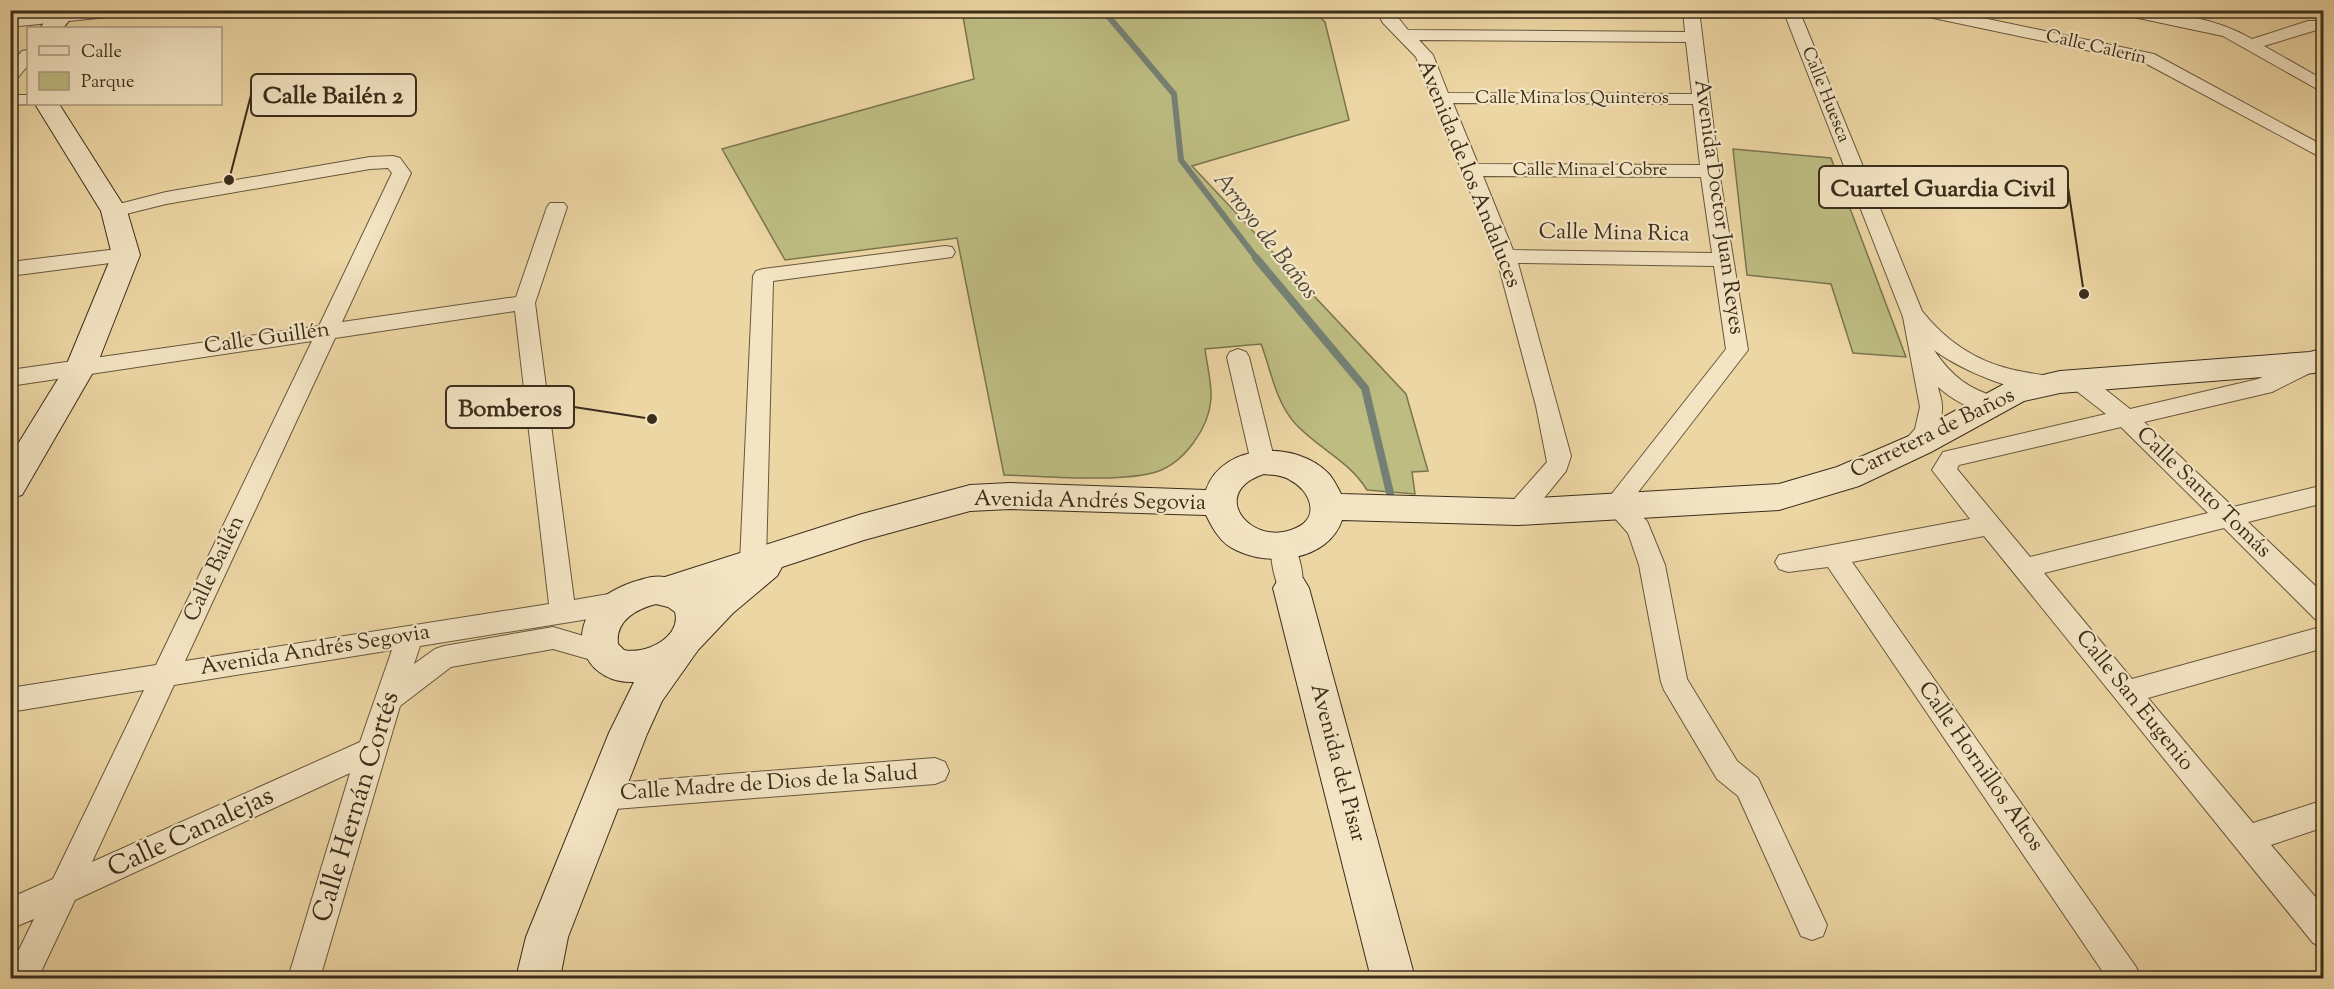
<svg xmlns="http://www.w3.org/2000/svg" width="2334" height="989" viewBox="0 0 2334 989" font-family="'Sorts Mill Goudy',serif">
<rect width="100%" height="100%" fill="#ecd6a3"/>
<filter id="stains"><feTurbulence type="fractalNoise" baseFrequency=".00333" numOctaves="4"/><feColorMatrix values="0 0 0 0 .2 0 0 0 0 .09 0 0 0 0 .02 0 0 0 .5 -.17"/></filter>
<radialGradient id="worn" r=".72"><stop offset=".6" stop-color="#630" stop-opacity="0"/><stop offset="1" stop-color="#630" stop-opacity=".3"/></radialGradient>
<path fill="#bdbc81" stroke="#7c744e" stroke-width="1.5" d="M 962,11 L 1313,10 L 1325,22 L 1349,120 L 1192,166 L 1406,394 L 1428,471 L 1412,472 L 1415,494 L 1367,490 C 1349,460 1315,447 1293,421 C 1275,399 1271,370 1261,344 L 1205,349 C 1207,365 1212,383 1211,399 C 1209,428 1184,463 1156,472 C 1120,483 1044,476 1004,475 L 957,238 L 785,260 L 722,149 L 974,79 Z
M 1733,149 L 1831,158 L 1906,357 L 1853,353 L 1831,284 L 1747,275 Z"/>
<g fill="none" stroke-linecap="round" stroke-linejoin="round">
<path stroke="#758074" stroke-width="6" d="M 1103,10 L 1174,94 L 1181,160 L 1257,259"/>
<path stroke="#758074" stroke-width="8" d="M 1256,258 L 1365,388 L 1390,493"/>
<defs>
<path id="street" d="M 74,10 L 135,10 L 127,15 L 10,27 L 10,17 Z
M 1376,10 L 1392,10 L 1408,30 L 1685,32 L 1683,10 L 1699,10 L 1719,171 L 1748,350 L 1629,504 L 1647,521 L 1665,565 L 1687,679 L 1737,761 L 1758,778 L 1827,925 L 1823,936 L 1812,940 L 1801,936 L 1738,796 L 1717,779 L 1664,690 L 1661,682 L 1639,565 L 1628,533 L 1603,505 L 1726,349 L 1714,266 L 1518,263 L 1571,456 L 1566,471 L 1527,519 L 1518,521 L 1509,519 L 1506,512 L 1509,505 L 1547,462 L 1536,406 L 1496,256 L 1416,57 L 1383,23 ZM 1419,40 L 1686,42 L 1692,94 L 1448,93 L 1433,55 ZM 1453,103 L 1693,104 L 1700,165 L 1478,164 ZM 1483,176 L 1701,177 L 1712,253 L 1513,250 Z
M 1783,10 L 1799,10 L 1922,311 C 1945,340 1974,360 2010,369 C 2025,373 2041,374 2056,378 L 2059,384 L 2056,390 C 2025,399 1959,369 1934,350 C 1952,377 1969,389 1999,398 L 2002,404 L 1999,410 C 1978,416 1953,400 1938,387 C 1939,393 1942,399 1942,406 C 1943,427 1927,462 1902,454 L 1898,448 L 1915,429 L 1920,407 L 1903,317 Z
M 1911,10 L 1945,10 L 2154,54 L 2324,146 L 2324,159 L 2143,62 L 1919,15 Z
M 2116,10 C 2160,10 2213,16 2252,39 L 2308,21 L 2320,21 L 2322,25 L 2320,29 L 2264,46 L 2324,80 L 2324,93 L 2223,36 L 2124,15 Z
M 28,50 L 28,65 L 16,80 L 10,81 L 10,65 L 22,51 Z
M 10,95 L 28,95 L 28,104 L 34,104 L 10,105 Z
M 393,156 L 400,158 L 411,173 L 342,322 L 516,297 L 547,207 L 550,203 L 564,203 L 567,207 L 535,303 L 574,600 L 620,592 L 629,596 L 633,603 L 629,610 L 620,614 L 420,646 L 414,664 L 435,649 L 444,646 L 553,627 L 611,644 L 615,652 L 611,660 L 602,663 L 553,649 L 451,667 L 400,706 L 320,978 L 288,978 L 350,773 L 75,900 L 38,978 L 10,978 L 10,968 L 34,919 L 10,929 L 10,898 L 53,879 L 144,690 L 10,712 L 10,688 L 156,665 L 312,341 L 10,386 L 10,370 L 319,326 L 392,173 L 388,168 L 370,169 L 166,204 L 114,217 L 107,215 L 104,211 L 107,207 L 166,192 L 370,157 ZM 515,311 L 549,604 L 185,661 L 335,338 ZM 392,650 L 360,742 L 92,862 L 174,685 Z
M 945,246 L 952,247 L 955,252 L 952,257 L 773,281 L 766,562 L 762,569 L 753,572 L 744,569 L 740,562 L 753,276 L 756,271 L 763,269 Z
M 126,248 L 133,250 L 136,255 L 133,260 L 10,276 L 10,262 Z
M 1238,349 L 1246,352 L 1249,357 L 1275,462 L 1271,468 L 1263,471 L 1255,468 L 1251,462 L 1227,357 L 1230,352 Z
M 2314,354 L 2322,357 L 2322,367 L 2272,392 L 2144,422 L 2233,507 L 2324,485 L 2324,503 L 2248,522 L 2324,594 L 2324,621 L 2315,619 L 2224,528 L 2044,573 L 2132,679 L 2324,626 L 2324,648 L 2148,698 L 2253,823 L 2324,800 L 2324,827 L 2271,845 L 2324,907 L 2324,947 L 2313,943 L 1984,536 L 1852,562 L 2136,967 L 2141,978 L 2107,978 L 1828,567 L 1788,572 L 1779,569 L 1775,562 L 1779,555 L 1970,519 L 1932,470 L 1943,452 L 2106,414 L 2070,386 L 2067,380 L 2070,374 L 2078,372 L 2086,374 L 2130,409 L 2258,379 ZM 2121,427 L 2208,513 L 2030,557 L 1957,469 L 1959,465 Z
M 1283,537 L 1292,540 C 1299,553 1307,582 1300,595 L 1291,598 L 1282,595 C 1275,582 1267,553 1274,540 Z
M 935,758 L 945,762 L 949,771 L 945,780 L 935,784 L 602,810 L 592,806 L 588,797 L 592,788 L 602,784 Z"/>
<path id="secondary" d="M 54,10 L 78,10 L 63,28 L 40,28 Z
M 35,104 L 59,104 L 127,211 L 140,255 L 96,367 L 22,495 L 10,498 L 10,457 L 66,366 L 112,255 L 101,211 Z
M 2324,348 L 2324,370 L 2314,373 L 2060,393 L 2024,401 L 1931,452 L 1859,486 L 1779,510 L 1518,525 L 1342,520 C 1328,561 1270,567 1236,550 C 1221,544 1213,529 1206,515 L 1010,509 L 970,511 L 864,540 L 782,567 L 777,576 L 733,613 L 698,650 L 662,701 L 647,734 L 568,937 L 560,978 L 516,978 L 526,937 L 609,733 L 634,682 C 590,684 566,641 594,606 C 604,594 619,587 633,582 C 644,579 653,575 665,577 L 862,514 L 970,485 L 1010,483 L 1206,490 C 1222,442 1298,440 1329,474 C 1334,480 1338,488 1341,494 L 1518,499 L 1779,484 L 1837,467 L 1909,436 L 2004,384 L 2060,371 L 2310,352 ZM 1264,474 C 1273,475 1282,475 1290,480 C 1310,490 1321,517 1296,528 C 1252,549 1206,493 1264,474 ZM 656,604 L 668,607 L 675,612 C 682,637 645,655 624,650 L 618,644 C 615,621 636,609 656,604 Z
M 1291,574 L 1303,578 L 1309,588 L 1415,978 L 1371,978 L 1273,588 L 1279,578 Z"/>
</defs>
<use href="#street" stroke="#67573d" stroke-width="2"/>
<use href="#secondary" stroke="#3b2d1b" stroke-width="2"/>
<use href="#street" fill="#f3e4c3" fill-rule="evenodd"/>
<use href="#secondary" fill="#f3e4c3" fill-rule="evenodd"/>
</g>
<g text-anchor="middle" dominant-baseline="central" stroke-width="4.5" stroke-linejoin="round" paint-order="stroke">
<g font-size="18" fill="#3b2d1b" stroke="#f3e4c3">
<text transform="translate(2096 48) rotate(13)">Calle Calerín</text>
<text transform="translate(1825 95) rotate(68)">Calle Huesca</text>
<text x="1572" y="99">Calle Mina los Quinteros</text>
<text x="1590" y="171">Calle Mina el Cobre</text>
</g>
<g font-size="22" fill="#3b2d1b" stroke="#f3e4c3">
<text transform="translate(1468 174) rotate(68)">Avenida de los Andaluces</text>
<text transform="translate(1718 207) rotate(82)">Avenida Doctor Juan Reyes</text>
<text transform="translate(1614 234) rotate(1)">Calle Mina Rica</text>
<text transform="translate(267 339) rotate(-8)">Calle Guillén</text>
<text transform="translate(1933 434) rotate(-26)">Carretera de Baños</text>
<text transform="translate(2203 493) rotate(44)">Calle Santo Tomás</text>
<text transform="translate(1090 502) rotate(1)">Avenida Andrés Segovia</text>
<text transform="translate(215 569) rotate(-65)">Calle Bailén</text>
<text transform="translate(315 651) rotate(-9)">Avenida Andrés Segovia</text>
<text transform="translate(2134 701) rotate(51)">Calle San Eugenio</text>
<text transform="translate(1337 763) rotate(75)">Avenida del Pisar</text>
<text transform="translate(1980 767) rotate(55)">Calle Hornillos Altos</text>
<text transform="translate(769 784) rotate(-4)">Calle Madre de Dios de la Salud</text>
</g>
<g font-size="24" font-style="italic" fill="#4e4939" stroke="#f3e4c3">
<text transform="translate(1265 236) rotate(52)">Arroyo de Baños</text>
</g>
<g font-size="27" fill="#3b2d1b" stroke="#f3e4c3">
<text transform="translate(357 807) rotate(-73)">Calle Hernán Cortés</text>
<text transform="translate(191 833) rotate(-25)">Calle Canalejas</text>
</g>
</g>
<path fill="none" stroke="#3b2d1b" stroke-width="2" d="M229 180L251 95M2084 294L2068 187M652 419L574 407"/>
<g fill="#3b2d1b" stroke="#f3e4c3" stroke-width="2">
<circle cx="229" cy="180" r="6"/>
<circle cx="2084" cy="294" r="6"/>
<circle cx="652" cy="419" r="6"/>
</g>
<g fill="#f3e4c3" stroke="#3b2d1b" stroke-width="2">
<rect x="251" y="74" width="165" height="42" rx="6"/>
<rect x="1819" y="166" width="249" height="42" rx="6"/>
<rect x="446" y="386" width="128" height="42" rx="6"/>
</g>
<g font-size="24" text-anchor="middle" font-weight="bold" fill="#3b2d1b">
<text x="333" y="103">Calle Bailén 2</text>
<text x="1943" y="196">Cuartel Guardia Civil</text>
<text x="510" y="416">Bomberos</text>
</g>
<rect width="2334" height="989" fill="none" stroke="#ecd6a3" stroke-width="36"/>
<rect x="12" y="12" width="2310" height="965" fill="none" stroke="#3b2d1b" stroke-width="3"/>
<rect x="18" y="18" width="2298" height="953" fill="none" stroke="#3b2d1b" stroke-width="1.5"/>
<rect x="27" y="27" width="195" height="78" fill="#f3e4c3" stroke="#a99b80" stroke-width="1.5"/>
<rect x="39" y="46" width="30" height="9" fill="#f3e4c3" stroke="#a99b80" stroke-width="1.5"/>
<text x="81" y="57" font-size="18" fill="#3b2d1b">Calle</text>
<rect x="39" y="72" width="30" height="18" fill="#bdbc81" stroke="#a99b80" stroke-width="1.5"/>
<text x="81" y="87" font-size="18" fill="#3b2d1b">Parque</text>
<rect width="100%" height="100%" filter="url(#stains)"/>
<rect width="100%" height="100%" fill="url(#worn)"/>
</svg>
